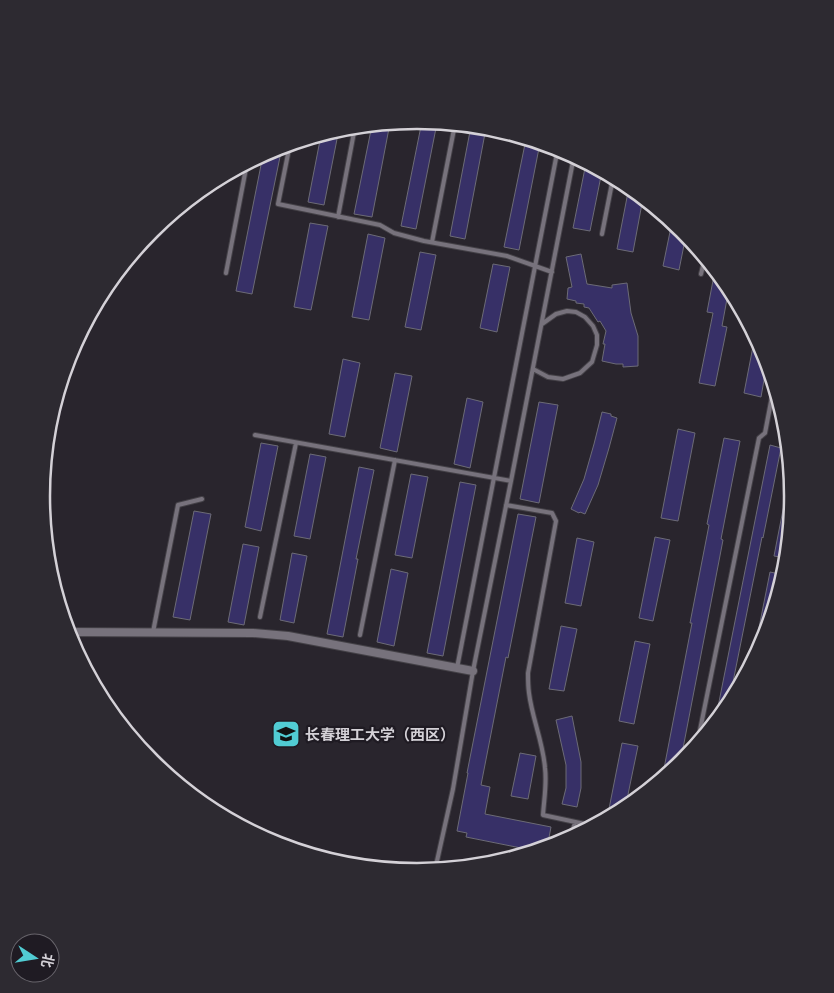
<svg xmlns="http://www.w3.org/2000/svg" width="834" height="993" viewBox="0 0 834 993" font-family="Helvetica,'Noto Sans SC',sans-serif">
<rect width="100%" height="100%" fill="#29252d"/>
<path fill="#373067" stroke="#6c6b76" d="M 422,121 L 437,123 L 416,229 L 401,226 Z
M 390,123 L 372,217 L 354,214 L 372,125 Z
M 471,126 L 486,128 L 465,239 L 450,236 Z
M 339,129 L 324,205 L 308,202 L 321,135 Z
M 526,139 L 540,143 L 519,250 L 504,247 Z
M 282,147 L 252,294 L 236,291 L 263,155 L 273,149 Z
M 586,163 L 602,171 L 590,231 L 573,228 Z
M 629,187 L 643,198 L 633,252 L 617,249 Z
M 672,222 L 686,235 L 679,270 L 663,266 Z
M 310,223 L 328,226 L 311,310 L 294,307 Z
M 368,234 L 385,238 L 369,320 L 352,317 Z
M 420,252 L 436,255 L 421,330 L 405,327 Z
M 581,254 L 587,284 L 612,288 L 612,285 L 627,283 L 631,313 L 638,336 L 638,366 L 623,367 L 623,364 L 616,364 L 602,361 L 605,344 L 603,344 L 606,331 L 600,321 L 598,322 L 589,308 L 584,307 L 584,304 L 576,303 L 576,301 L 567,299 L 568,288 L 572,287 L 566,257 Z
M 493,264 L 510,267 L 497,332 L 480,328 Z
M 715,270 L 729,288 L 722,326 L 727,327 L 715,386 L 699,383 L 713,313 L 707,312 Z
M 755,336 L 764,353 L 767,363 L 761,397 L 744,393 Z
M 343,359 L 360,363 L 345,437 L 329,434 Z
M 395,373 L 412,376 L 397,452 L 380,448 Z
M 467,398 L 483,402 L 470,468 L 454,464 Z
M 539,402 L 558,405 L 539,503 L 520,499 Z
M 602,412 L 611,414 L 611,416 L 617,418 L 609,448 L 598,485 L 585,514 L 580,512 L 579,513 L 571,509 L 584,479 L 594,444 Z
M 678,429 L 695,433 L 678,521 L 661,518 Z
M 724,438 L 740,441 L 721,539 L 723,540 L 680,764 L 662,779 L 692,623 L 690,623 L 709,525 L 707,524 Z
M 261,443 L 278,446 L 261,531 L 245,527 Z
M 770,445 L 781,448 L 763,538 L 762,537 L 728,707 L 715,722 Z
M 310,454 L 326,457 L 310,539 L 294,536 Z
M 359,467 L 374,470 L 356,559 L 358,559 L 343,637 L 327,634 Z
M 411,474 L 428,477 L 412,558 L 395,555 Z
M 789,479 L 791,479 L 793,496 L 787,558 L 774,556 Z
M 460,482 L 476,485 L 443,656 L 427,653 Z
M 194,511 L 211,514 L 190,620 L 173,617 Z
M 518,514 L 536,517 L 508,658 L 506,657 L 481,785 L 490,787 L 485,814 L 551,827 L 547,848 L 536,851 L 466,837 L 467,833 L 457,831 L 468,773 L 467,773 Z
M 655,537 L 670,540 L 653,621 L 639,618 Z
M 577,538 L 594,542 L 581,606 L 565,603 Z
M 243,544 L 259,547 L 244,625 L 228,622 Z
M 292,553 L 307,556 L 294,623 L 280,620 Z
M 391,569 L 408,573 L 394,646 L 377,642 Z
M 770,572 L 784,575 L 764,641 L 755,658 L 753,658 Z
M 561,626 L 577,629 L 564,691 L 549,689 Z
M 635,641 L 650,644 L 634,724 L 619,721 Z
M 572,716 L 581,762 L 581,788 L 577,807 L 562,804 L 566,788 L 566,765 L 556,720 Z
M 622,743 L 638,746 L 625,809 L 607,819 Z
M 520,753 L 536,756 L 528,799 L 511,796 Z"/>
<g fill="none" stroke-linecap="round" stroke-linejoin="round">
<defs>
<path id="service" d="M 290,144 L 278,204 L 380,225 L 394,233 L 424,241 L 507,256 L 552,272
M 338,217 L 355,127
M 602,234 L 613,178
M 432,242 L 455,124
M 226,273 L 247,163
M 701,274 L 705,258
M 533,369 L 548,377 L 563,379 L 580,373 L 592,362 L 597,345 L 597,335 L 593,326 L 585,317 L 576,312 L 567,311 L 556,314 L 542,324
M 255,435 L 511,481
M 506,505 L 552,513 L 556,521 L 528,673 C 528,680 528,686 529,693 C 532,718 543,742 545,768 C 547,784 544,799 543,815 L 594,826
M 260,617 L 296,443
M 153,632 L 178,505 L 202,499
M 360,635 L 395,460
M 457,668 L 558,148
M 697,745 L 759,438 L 765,433 L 774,386
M 571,838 L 575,822
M 295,850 L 361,864
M 435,870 L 453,789 L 473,671 L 511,481 L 574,156"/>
<path id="minor" d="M 67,632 L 253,633 L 288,636 L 473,671"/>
</defs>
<use href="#service" stroke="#444147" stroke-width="6"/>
<use href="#minor" stroke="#444147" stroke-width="10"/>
<use href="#service" stroke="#77727c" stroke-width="4"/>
<use href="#minor" stroke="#77727c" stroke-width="8"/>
</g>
<defs>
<symbol id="university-square" viewBox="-11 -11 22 22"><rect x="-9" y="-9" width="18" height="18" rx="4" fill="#51ccd3" stroke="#1f1b23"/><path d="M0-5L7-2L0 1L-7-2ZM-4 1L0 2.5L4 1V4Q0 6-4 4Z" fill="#111"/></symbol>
</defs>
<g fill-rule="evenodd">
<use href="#university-square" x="270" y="718" width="32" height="32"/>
</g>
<g text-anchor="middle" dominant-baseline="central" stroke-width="4.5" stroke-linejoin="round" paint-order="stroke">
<g font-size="15" font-weight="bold" fill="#d4d1d7" stroke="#1f1b23" text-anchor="start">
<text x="305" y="734">长春理工大学（西区）</text>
</g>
</g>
<path d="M0 0H834V993H0ZM50 496a367 367 0 1 1 734 0a367 367 0 1 1-734 0Z" fill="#2d2a31" fill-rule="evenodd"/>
<path fill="none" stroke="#d4d1d7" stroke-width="2.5" d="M50 496a367 367 0 1 1 734 0a367 367 0 1 1-734 0Z"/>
<g transform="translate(35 958) rotate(102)"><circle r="24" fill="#1f1b23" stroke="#67646b"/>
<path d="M0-4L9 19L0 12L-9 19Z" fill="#51ccd3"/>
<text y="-8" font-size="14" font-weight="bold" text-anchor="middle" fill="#d4d1d7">北</text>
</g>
</svg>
